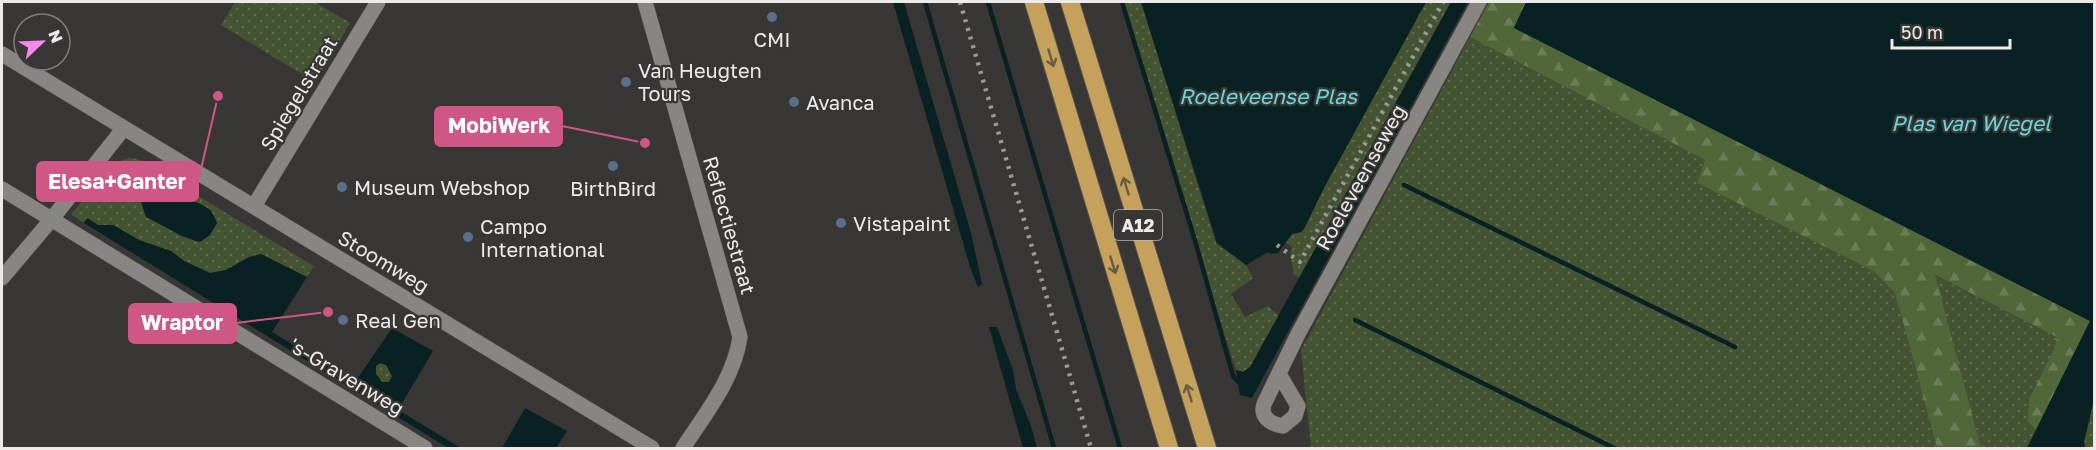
<svg xmlns="http://www.w3.org/2000/svg" width="2096" height="450" viewBox="0 0 2096 450" font-family="'Golos Text',sans-serif">
<defs>
<pattern id="grass-dots" width="8" height="8" patternUnits="userSpaceOnUse" patternTransform="scale(1.5)"><rect width="8" height="8" fill="#445332"/><path d="M2 2h.1M6 6h.1" fill="none" stroke="#5f6c50" stroke-width="1.8" stroke-linecap="round"/></pattern>
<pattern id="forest-firs" width="22" height="20" patternUnits="userSpaceOnUse" patternTransform="scale(1.5)"><rect width="22" height="20" fill="#526739"/><path d="M5 1l3.5 6h-7zM16 11l3.5 6h-7z" fill="#6b7d56"/></pattern>
</defs>
<rect width="100%" height="100%" fill="#393735"/>
<path fill="url(#grass-dots)" fill-rule="evenodd" d="M 235,2 L 315,2 L 350,23 L 315,82 L 221,25 Z
M 1120,2 L 1141,2 L 1216,243 L 1246,265 L 1253,278 L 1231,294 L 1245,317 L 1268,306 L 1279,316 L 1250,367 L 1243,372 L 1236,370 Z
M 1426,2 L 1451,2 L 1300,277 L 1294,275 L 1290,252 L 1293,248 L 1286,242 L 1292,234 L 1301,232 L 1325,186 Z
M 1470,37 L 1705,160 L 1697,183 L 1873,271 L 1895,293 L 1937,448 L 1311,448 L 1301,350 Z
M 129,158 L 137,159 L 314,266 L 307,277 L 261,255 L 249,257 L 226,270 L 210,273 L 184,261 L 171,251 L 139,240 L 113,225 L 98,225 L 88,218 L 84,223 L 71,214 L 115,163 ZM 163,194 L 191,200 L 211,211 L 217,223 L 183,238 L 163,225 L 146,217 Z
M 1934,275 L 2058,337 L 2028,422 L 2036,430 L 2027,448 L 1981,448 Z
M 380,363 L 387,365 L 392,376 L 389,382 L 382,382 L 376,374 L 376,366 Z
M 2094,399 L 2094,448 L 2085,448 L 2084,442 Z"/>
<path fill="url(#forest-firs)" d="M 1489,2 L 1526,2 L 1514,28 L 2090,321 L 2036,430 L 2028,422 L 2029,400 L 2054,349 L 2057,337 L 1935,275 L 1981,448 L 1937,448 L 1895,293 L 1873,271 L 1697,183 L 1705,160 L 1470,37 Z"/>
<path fill="#092122" fill-rule="evenodd" d="M 893,2 L 904,2 L 971,233 L 982,284 L 978,287 L 971,270 Z
M 1141,2 L 1426,2 L 1325,186 L 1304,229 L 1301,232 L 1292,234 L 1278,253 L 1270,254 L 1268,252 L 1246,265 L 1217,243 Z
M 1451,2 L 1468,2 L 1252,398 L 1240,395 L 1236,370 L 1243,372 L 1250,367 Z
M 1526,2 L 2094,2 L 2094,399 L 2084,442 L 2085,448 L 2027,448 L 2090,321 L 1514,28 Z
M 147,193 C 164,194 198,199 210,210 C 213,213 215,219 217,223 L 210,235 L 200,242 C 180,237 165,226 146,217 L 141,202 Z
M 87,218 L 98,225 L 113,225 L 139,240 L 171,251 L 184,261 L 210,273 L 226,270 L 249,257 L 261,254 L 307,277 L 272,332 L 355,382 L 392,328 L 433,351 L 398,410 L 461,448 L 448,448 L 84,223 ZM 380,363 L 386,365 L 392,376 L 389,382 L 382,382 L 376,374 L 376,366 Z
M 989,327 L 997,327 L 1013,370 L 1016,389 L 1031,426 L 1037,448 L 1023,448 Z
M 525,408 L 567,431 L 556,448 L 502,448 Z"/>
<g fill="none" stroke-linecap="round" stroke-linejoin="round">
<path stroke="#092122" stroke-width="4.5" d="M 925,2 L 1054,448
M 988,2 L 1120,448
M 1122,2 L 1196,244 L 1233,376 L 1241,385
M 1404,185 L 1735,347
M 1355,320 L 1614,448"/>
<defs>
<path id="minor" d="M 645,2 L 740,337 C 734,379 705,414 683,448
M 2,54 L 652,448
M 2,189 L 425,448
M 254,206 L 378,2
M 2,278 L 51,220 L 124,128
M 1279,374 L 1298,406 L 1295,416 L 1283,426 C 1270,424 1260,417 1264,404 L 1298,334 L 1479,2"/>
<path id="highway" d="M 1034,2 L 1169,448
M 1070,2 L 1207,448"/>
</defs>
<use href="#minor" stroke="#565352" stroke-width="16"/>
<use href="#highway" stroke="#565352" stroke-width="20"/>
<use href="#minor" stroke="#888583" stroke-width="15"/>
<use href="#highway" stroke="#c5a15b" stroke-width="18"/>
<path stroke="#9b9a98" stroke-width="4.5" stroke-dasharray="3 6" stroke-linecap="butt" d="M 960,2 L 1091,448
M 1277,245 L 1300,262 L 1443,2"/>
</g>
<defs><path id="oneway-shaft" d="M-6 0H5M1.5-3L5.5 0L1.5 3" fill="none" stroke-width="1.6" stroke-linecap="round" stroke-linejoin="round" transform="scale(1.5)"/></defs>
<g stroke="#6a5c42">
<use href="#oneway-shaft" transform="translate(1051 58) rotate(73)"/>
<use href="#oneway-shaft" transform="translate(1126 186) rotate(-107)"/>
<use href="#oneway-shaft" transform="translate(1113 265) rotate(73)"/>
<use href="#oneway-shaft" transform="translate(1189 393) rotate(-107)"/>
</g>
<g fill="#5c6f8a" stroke="#393735" stroke-width="2">
<circle cx="772" cy="17" r="6"/>
<circle cx="626" cy="82" r="6"/>
<circle cx="794" cy="102" r="6"/>
<circle cx="613" cy="166" r="6"/>
<circle cx="342" cy="187" r="6"/>
<circle cx="841" cy="223" r="6"/>
<circle cx="468" cy="237" r="6"/>
<circle cx="343" cy="320" r="6"/>
</g>
<g text-anchor="middle" dominant-baseline="central" stroke-width="4.5" stroke-linejoin="round" paint-order="stroke">
<rect fill="#393735" stroke="#b6b5b3" stroke-width="1.5" x="1114" y="210" width="48" height="30" rx="4.5"/>
<g font-size="18" font-weight="bold" fill="#ecebe9">
<text x="1138" y="225">A12</text>
</g>
<g font-size="20" fill="#ecebe9" stroke="#393735" text-anchor="start">
<text x="772" y="39" text-anchor="middle">CMI</text>
<text x="638" y="70">Van Heugten<tspan x="638" dy="23">Tours</tspan></text>
<text x="806" y="102">Avanca</text>
<text x="354" y="187">Museum Webshop</text>
<text x="613" y="188" text-anchor="middle">BirthBird</text>
<text x="853" y="223">Vistapaint</text>
<text x="480" y="226">Campo<tspan x="480" dy="23">International</tspan></text>
<text x="355" y="320">Real Gen</text>
</g>
<g font-size="20" fill="#ecebe9" stroke="#393735">
<text transform="translate(298 93) rotate(-59)">Spiegelstraat</text>
<text transform="translate(1360 177) rotate(-61)">Roeleveenseweg</text>
<text transform="translate(730 225) rotate(74)">Reflectiestraat</text>
<text transform="translate(384 261) rotate(31)">Stoomweg</text>
<text transform="translate(347 376) rotate(31)">'s-Gravenweg</text>
</g>
<g font-size="21" font-style="italic" fill="#67d7dd" stroke="#393735">
<text x="1268" y="96">Roeleveense Plas</text>
<text x="1971" y="123">Plas van Wiegel</text>
</g>
</g>
<path fill="none" stroke="#cf5786" stroke-width="2" d="M645 143L562 126M218 96L198 182M328 312L236 323"/>
<g fill="#cf5786" stroke="#393735" stroke-width="2">
<circle cx="645" cy="143" r="6"/>
<circle cx="218" cy="96" r="6"/>
<circle cx="328" cy="312" r="6"/>
</g>
<g fill="#cf5786" stroke="#cf5786" stroke-width="2">
<rect x="435" y="107" width="127" height="39" rx="6"/>
<rect x="37" y="162" width="161" height="39" rx="6"/>
<rect x="129" y="304" width="107" height="39" rx="6"/>
</g>
<g font-size="21" text-anchor="middle" font-weight="bold" fill="#fff">
<text x="499" y="133">MobiWerk</text>
<text x="117" y="189">Elesa+Ganter</text>
<text x="182" y="330">Wraptor</text>
</g>
<rect width="2096" height="450" fill="none" stroke="#ecebe9" stroke-width="6"/>
<g transform="translate(42 42) rotate(67)"><circle r="28" fill="#393735" stroke="#817f7d" stroke-width="1.5"/>
<path d="M0-4.5L10 22L0 15L-10 22Z" fill="#f689ee"/>
<text y="-9" font-size="16" font-weight="bold" text-anchor="middle" fill="#ecebe9">N</text>
</g>
<path d="M1892 39v9h118v-9" fill="none" stroke="#ecebe9" stroke-width="3"/>
<text x="1901" y="39" font-size="18" fill="#ecebe9" stroke="#393735" stroke-width="4.5" paint-order="stroke">50 m</text>
</svg>
